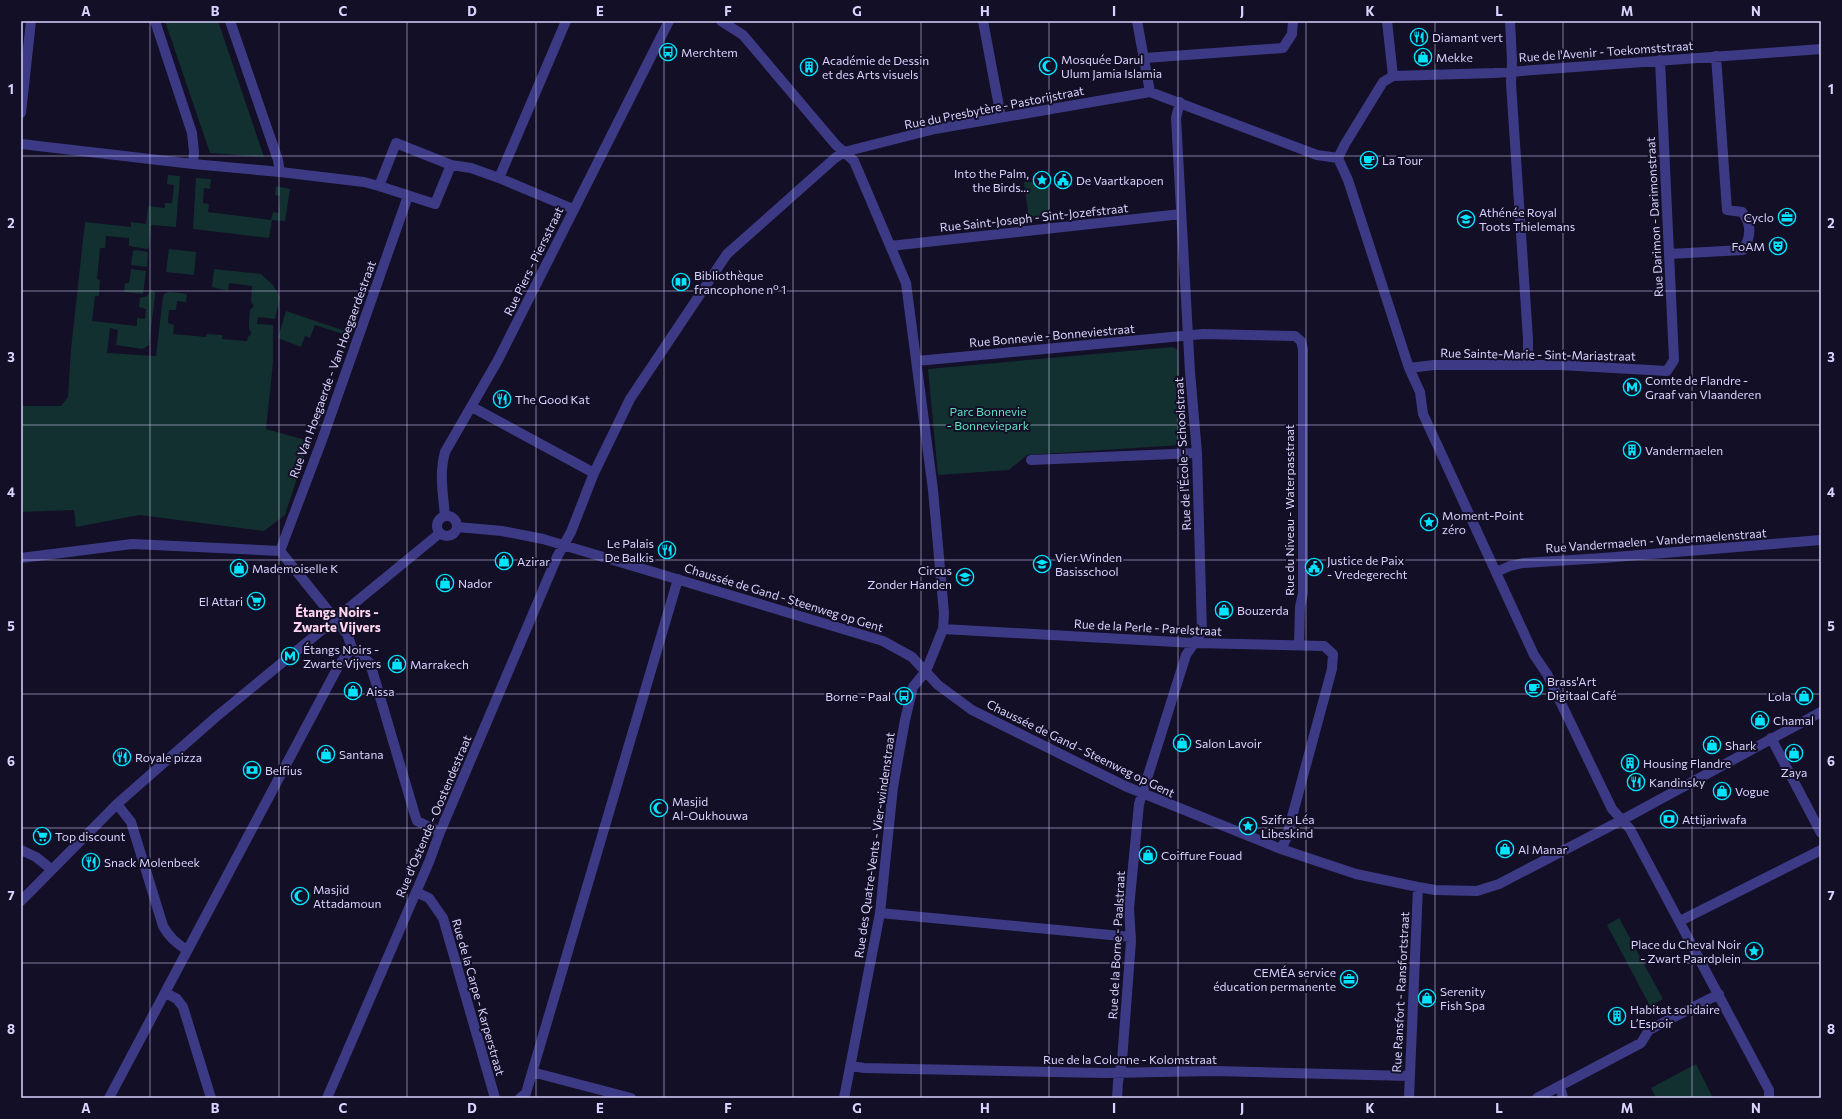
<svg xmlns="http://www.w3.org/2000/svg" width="1842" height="1119" viewBox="0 0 1842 1119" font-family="Commissioner,sans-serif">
<rect width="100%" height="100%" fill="#130f26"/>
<path fill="#12302f" d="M 165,21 L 218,21 L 264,157 L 210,153 Z
M 168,175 L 180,176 L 176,227 L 151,225 L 149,248 L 147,249 L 129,246 L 129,238 L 106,236 L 105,248 L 100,248 L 97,279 L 100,280 L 99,296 L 95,296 L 92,321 L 137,326 L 137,318 L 145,319 L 146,309 L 139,307 L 140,298 L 147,296 L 151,289 L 155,292 L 155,296 L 149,345 L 142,349 L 116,345 L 118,330 L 110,328 L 107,353 L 156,356 L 163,297 L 164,294 L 169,292 L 187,294 L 186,302 L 177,301 L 176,310 L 169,310 L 168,323 L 174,325 L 173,334 L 206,337 L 207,334 L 222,335 L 222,339 L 247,341 L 248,337 L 251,334 L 249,328 L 249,320 L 250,310 L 254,306 L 251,302 L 252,286 L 229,283 L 228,291 L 212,287 L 214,269 L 261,274 L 273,285 L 280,297 L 275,319 L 258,317 L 257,324 L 273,325 L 273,363 L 266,429 L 309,441 L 285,515 L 264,531 L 139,515 L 76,527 L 74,510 L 21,512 L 21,406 L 61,406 L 68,397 L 71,349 L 85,222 L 131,227 L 131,222 L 146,224 L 148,206 L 165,208 L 165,203 L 172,203 L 174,185 L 167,184 Z
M 1042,175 L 1048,177 L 1050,218 L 1029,220 L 1024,182 L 1031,182 Z
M 196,178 L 211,179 L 210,189 L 204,188 L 203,203 L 209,204 L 208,212 L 271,220 L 273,212 L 279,213 L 280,196 L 275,195 L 276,186 L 290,189 L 285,221 L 272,220 L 269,238 L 193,229 Z
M 169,249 L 196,252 L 194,275 L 166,272 Z
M 136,250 L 148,252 L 147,267 L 131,265 L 133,251 Z
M 131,269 L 146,271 L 143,294 L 124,292 L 125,283 L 129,283 Z
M 286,311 L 348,332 L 346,335 L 315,325 L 310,338 L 305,336 L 301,347 L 278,338 Z
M 1173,347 L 1178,350 L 1181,445 L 1027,455 L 1009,470 L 938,475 L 928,369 Z
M 1619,918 L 1663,999 L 1650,1006 L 1607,925 Z
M 1696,1064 L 1713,1098 L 1656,1098 L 1651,1088 Z"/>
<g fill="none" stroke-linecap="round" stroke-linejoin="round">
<path stroke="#3d3a85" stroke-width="10" d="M 155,21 L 192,133 L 194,152 L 193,164
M 230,21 L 278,160 L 280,172
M 721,21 L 743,35 L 836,145 L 854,161 L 906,283 L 933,490 L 944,613 L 943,629 L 926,671 L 913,687 L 905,720 L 893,787 L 880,913 L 844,1098
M 983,21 L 1001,117
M 1137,21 L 1150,92
M 1387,21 L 1393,76
M 1510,21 L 1512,61 L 1511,83 L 1528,339 L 1528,365
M 1145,58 L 1283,48 L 1292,34 L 1293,21
M 1393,76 L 1383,82 L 1345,144 L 1338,158 L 1348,180 L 1409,368 L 1420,392 L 1423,414 L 1534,655 L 1547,674 L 1612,809 L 1630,829 L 1769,1090 L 1769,1098
M 1393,76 L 1494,73 L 1821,49
M 21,113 L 31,21
M 21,144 L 193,164 L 280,172 L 364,182 L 379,186
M 451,165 L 435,204 L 379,186 L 396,143 L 451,165 L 471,168 L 499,178 L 573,209
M 499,178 L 566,21
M 890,246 L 1181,214
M 1669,254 L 1743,250 C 1751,237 1752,224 1742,212 L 1727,210 L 1716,56
M 917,361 L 1203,334 L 1295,336 L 1301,341 L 1303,349 L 1303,593 L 1300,607 L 1299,645
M 1409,368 L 1434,365 L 1560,365 L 1667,371 L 1674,360 L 1660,60
M 472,407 L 594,473
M 1031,460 L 1197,453
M437 526a10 10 0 1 1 20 0a10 10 0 1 1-20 0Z
M 445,516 C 443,493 439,474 445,452 L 498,360 L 669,21
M 457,527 L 502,531 L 543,539 L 883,641 L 912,657 L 938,685 L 972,710 L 1125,786 L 1281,849 L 1356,874 L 1418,887 L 1435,890 L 1477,891 L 1499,884 L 1622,820 L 1821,712
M 280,551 L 322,440 L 408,196
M 21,558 L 132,544 L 280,551 L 347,634 L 352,648 L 370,663 L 414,812 L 417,821 L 440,832
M 1496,572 L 1510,566 L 1523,563 L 1603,558 L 1821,540
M 943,629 L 1194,643 L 1324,646 L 1333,654 L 1332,669 L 1286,839 L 1281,849
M 1771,738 L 1821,833
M 117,804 L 131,822 L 163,926 C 169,937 176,943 187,950
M 21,850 L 36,857 L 51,869
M 416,892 L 429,898 L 443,918 L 495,1098
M 21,901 L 117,804 L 216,717 L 440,533
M 880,913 L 1131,937
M 1680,921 L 1821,850
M 166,993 L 177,999 L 183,1007 L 211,1098
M 851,1066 L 864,1068 L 1105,1073 L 1216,1071 L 1409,1076
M 532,1072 L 631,1098
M 1560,1086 L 1563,1098
M 109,1098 L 339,665 L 352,648
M 327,1098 L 429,862 L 440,832 L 557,557 L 571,532 L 594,473 L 630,399 L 727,254 L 835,158 L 844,152 L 935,129 L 1150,92 L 1317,155 L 1338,158
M 520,1098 L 526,1093 L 678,579
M 1117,1098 L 1118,1082 L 1122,1061 L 1131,941 L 1129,908 L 1139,804 L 1186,655 L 1202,632 L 1197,453 L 1190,372 L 1176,118 L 1180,102
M 1409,1098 L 1418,887
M 1537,1098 L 1641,1043 L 1649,1030 L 1719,994"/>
</g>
<path fill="none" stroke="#d9d4ff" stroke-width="1" stroke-opacity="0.55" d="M 150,21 L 150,1098M 279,21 L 279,1098M 407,21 L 407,1098M 536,21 L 536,1098M 664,21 L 664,1098M 793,21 L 793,1098M 921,21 L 921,1098M 1049,21 L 1049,1098M 1178,21 L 1178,1098M 1306,21 L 1306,1098M 1435,21 L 1435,1098M 1563,21 L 1563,1098M 1692,21 L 1692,1098M 21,156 L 1821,156M 21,291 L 1821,291M 21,425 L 1821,425M 21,560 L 1821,560M 21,694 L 1821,694M 21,828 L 1821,828M 21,963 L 1821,963"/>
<defs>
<symbol id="restaurant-ring" viewBox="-11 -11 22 22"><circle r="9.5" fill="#130f26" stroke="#00e5ff" stroke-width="1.5"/><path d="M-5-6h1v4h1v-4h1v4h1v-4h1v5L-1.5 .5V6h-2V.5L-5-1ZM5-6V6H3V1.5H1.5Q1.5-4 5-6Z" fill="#00e5ff"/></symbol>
<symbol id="bus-ring" viewBox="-11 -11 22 22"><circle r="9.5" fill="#130f26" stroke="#00e5ff" stroke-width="1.5"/><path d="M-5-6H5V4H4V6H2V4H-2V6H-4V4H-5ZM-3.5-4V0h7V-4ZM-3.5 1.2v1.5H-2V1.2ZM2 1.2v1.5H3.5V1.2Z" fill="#00e5ff"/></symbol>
<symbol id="shop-ring" viewBox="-11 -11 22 22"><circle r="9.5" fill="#130f26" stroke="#00e5ff" stroke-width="1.5"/><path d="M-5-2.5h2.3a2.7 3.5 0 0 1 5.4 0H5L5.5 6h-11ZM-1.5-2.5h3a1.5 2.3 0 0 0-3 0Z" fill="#00e5ff"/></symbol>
<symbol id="mosque-ring" viewBox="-11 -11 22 22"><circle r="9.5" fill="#130f26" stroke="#00e5ff" stroke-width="1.5"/><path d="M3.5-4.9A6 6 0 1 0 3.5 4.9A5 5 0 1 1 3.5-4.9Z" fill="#00e5ff"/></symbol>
<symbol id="building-ring" viewBox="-11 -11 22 22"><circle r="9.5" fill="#130f26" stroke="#00e5ff" stroke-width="1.5"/><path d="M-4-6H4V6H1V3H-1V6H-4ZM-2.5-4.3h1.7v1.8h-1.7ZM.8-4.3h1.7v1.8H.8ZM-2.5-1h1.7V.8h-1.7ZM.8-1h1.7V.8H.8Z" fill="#00e5ff"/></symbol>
<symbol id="cafe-ring" viewBox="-11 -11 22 22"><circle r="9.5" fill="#130f26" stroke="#00e5ff" stroke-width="1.5"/><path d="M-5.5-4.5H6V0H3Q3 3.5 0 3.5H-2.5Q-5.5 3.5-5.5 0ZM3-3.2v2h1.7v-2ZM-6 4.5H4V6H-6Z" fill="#00e5ff"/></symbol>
<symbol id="sight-ring" viewBox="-11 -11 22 22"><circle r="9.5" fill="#130f26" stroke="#00e5ff" stroke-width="1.5"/><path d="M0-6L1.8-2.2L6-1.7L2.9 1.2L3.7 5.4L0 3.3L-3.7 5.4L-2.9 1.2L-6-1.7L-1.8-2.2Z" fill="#00e5ff"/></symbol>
<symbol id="civic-ring" viewBox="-11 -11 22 22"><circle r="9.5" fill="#130f26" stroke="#00e5ff" stroke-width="1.5"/><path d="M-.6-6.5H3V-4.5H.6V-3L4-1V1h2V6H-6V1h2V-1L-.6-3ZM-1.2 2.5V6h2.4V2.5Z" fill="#00e5ff"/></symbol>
<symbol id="office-ring" viewBox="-11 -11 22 22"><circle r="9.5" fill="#130f26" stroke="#00e5ff" stroke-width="1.5"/><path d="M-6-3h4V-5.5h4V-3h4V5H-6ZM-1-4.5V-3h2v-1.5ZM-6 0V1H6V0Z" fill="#00e5ff"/></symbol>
<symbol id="school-ring" viewBox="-11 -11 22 22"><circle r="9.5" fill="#130f26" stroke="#00e5ff" stroke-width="1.5"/><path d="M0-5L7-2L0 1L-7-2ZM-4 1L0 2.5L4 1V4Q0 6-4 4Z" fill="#00e5ff"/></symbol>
<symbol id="theatre-ring" viewBox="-11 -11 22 22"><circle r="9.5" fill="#130f26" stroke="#00e5ff" stroke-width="1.5"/><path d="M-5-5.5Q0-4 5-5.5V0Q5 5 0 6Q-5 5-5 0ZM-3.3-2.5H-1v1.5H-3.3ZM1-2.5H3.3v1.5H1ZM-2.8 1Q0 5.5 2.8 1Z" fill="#00e5ff"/></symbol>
<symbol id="library-ring" viewBox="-11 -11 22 22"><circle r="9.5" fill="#130f26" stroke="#00e5ff" stroke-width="1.5"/><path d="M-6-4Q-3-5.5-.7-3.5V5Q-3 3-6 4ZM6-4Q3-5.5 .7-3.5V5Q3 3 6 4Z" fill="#00e5ff"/></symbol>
<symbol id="metro-ring" viewBox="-11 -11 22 22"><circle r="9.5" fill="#130f26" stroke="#00e5ff" stroke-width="1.5"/><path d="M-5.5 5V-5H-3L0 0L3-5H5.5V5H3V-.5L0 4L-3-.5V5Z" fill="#00e5ff"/></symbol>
<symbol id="supermarket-ring" viewBox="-11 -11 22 22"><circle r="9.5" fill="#130f26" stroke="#00e5ff" stroke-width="1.5"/><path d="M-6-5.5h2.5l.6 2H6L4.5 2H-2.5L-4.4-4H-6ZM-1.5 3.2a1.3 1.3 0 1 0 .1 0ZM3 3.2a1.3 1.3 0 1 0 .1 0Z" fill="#00e5ff"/></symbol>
<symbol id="bank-ring" viewBox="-11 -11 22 22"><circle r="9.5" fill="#130f26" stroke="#00e5ff" stroke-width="1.5"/><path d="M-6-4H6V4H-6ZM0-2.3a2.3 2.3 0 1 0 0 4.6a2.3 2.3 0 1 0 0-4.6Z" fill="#00e5ff"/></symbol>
</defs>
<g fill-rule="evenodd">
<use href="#restaurant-ring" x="1409" y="27" width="20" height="20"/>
<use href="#bus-ring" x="658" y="42" width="20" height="20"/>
<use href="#shop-ring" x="1413" y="47" width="20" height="20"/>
<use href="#mosque-ring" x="1038" y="56" width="20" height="20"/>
<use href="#building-ring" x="799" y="57" width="20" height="20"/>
<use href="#cafe-ring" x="1359" y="150" width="20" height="20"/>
<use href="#sight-ring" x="1032" y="170" width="20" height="20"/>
<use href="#civic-ring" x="1053" y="170" width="20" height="20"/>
<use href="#office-ring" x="1777" y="207" width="20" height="20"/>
<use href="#school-ring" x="1456" y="209" width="20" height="20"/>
<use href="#theatre-ring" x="1768" y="236" width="20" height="20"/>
<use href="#library-ring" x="671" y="272" width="20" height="20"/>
<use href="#metro-ring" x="1622" y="377" width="20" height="20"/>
<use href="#restaurant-ring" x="492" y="389" width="20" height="20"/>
<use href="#building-ring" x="1622" y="440" width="20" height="20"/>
<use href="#sight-ring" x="1419" y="512" width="20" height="20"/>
<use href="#restaurant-ring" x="657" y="540" width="20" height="20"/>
<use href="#shop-ring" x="494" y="551" width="20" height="20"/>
<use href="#school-ring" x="1032" y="554" width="20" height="20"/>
<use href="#civic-ring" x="1304" y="557" width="20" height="20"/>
<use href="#shop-ring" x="229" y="558" width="20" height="20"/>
<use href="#school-ring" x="955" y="567" width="20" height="20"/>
<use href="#shop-ring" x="435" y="573" width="20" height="20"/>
<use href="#supermarket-ring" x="246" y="591" width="20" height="20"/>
<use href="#shop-ring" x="1214" y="600" width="20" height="20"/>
<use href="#metro-ring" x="280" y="646" width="20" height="20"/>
<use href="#shop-ring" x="387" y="654" width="20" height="20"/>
<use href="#cafe-ring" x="1524" y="678" width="20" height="20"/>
<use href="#shop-ring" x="343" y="681" width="20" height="20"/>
<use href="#bus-ring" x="894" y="686" width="20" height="20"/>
<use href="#shop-ring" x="1794" y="686" width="20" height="20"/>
<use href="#shop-ring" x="1750" y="710" width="20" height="20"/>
<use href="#shop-ring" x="1172" y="733" width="20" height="20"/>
<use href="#shop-ring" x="1702" y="735" width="20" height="20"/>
<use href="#shop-ring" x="1784" y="743" width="20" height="20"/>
<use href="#shop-ring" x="316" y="744" width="20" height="20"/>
<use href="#restaurant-ring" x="112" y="747" width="20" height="20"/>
<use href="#building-ring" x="1620" y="753" width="20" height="20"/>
<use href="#bank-ring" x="242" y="760" width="20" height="20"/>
<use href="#restaurant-ring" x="1626" y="772" width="20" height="20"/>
<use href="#shop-ring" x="1712" y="781" width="20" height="20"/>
<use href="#mosque-ring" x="649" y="798" width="20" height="20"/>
<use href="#bank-ring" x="1659" y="809" width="20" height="20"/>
<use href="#sight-ring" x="1238" y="816" width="20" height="20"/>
<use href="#supermarket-ring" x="32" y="826" width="20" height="20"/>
<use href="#shop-ring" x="1495" y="839" width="20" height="20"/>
<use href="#shop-ring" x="1138" y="845" width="20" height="20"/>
<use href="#restaurant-ring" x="81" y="852" width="20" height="20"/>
<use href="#mosque-ring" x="290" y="886" width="20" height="20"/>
<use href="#sight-ring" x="1744" y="941" width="20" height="20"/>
<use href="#office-ring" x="1339" y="969" width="20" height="20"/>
<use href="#shop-ring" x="1417" y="988" width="20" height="20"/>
<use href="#building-ring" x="1607" y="1006" width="20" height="20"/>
</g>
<g text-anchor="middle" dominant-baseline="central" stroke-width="4" stroke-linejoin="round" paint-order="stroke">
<g font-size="12" fill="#d9d4ff" stroke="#130f26" text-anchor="start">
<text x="1432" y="37">Diamant vert</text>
<text x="681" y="52">Merchtem</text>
<text x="1436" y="57">Mekke</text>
<text x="1061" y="59">Mosquée Darul<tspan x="1061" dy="14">Ulum Jamia Islamia</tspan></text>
<text x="822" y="60">Académie de Dessin<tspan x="822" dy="14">et des Arts visuels</tspan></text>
<text x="1382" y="160">La Tour</text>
<text x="1029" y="173" text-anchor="end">Into the Palm,<tspan x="1029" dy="14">the Birds...</tspan></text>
<text x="1076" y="180">De Vaartkapoen</text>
<text x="1479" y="212">Athénée Royal<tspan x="1479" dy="14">Toots Thielemans</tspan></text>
<text x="1774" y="217" text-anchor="end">Cyclo</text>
<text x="1765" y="246" text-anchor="end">FoAM</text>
<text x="694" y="275">Bibliothèque<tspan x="694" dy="14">francophone n° 1</tspan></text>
<text x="1645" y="380">Comte de Flandre -<tspan x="1645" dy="14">Graaf van Vlaanderen</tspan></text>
<text x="515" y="399">The Good Kat</text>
<text x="1645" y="450">Vandermaelen</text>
<text x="1442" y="515">Moment-Point<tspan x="1442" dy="14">zéro</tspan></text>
<text x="654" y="543" text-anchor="end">Le Palais<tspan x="654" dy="14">De Balkis</tspan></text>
<text x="1055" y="557">Vier Winden<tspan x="1055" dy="14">Basisschool</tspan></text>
<text x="1327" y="560">Justice de Paix<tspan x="1327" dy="14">- Vredegerecht</tspan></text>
<text x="517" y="561">Azirar</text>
<text x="252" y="568">Mademoiselle K</text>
<text x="952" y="570" text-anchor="end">Circus<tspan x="952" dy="14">Zonder Handen</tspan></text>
<text x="458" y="583">Nador</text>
<text x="243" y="601" text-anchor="end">El Attari</text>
<text x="1237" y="610">Bouzerda</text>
<text x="303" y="649">Étangs Noirs -<tspan x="303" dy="14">Zwarte Vijvers</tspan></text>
<text x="410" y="664">Marrakech</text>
<text x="1547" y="681">Brass'Art<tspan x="1547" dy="14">Digitaal Café</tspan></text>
<text x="366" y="691">Aissa</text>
<text x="891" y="696" text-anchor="end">Borne - Paal</text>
<text x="1791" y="696" text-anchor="end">Lola</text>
<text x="1773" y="720">Chamal</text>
<text x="1195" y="743">Salon Lavoir</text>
<text x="1725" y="745">Shark</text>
<text x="339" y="754">Santana</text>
<text x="135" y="757">Royale pizza</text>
<text x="1643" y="763">Housing Flandre</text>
<text x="265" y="770">Belfius</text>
<text x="1794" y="772" text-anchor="middle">Zaya</text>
<text x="1649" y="782">Kandinsky</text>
<text x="1735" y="791">Vogue</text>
<text x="672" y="801">Masjid<tspan x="672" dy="14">Al-Oukhouwa</tspan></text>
<text x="1261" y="819">Szifra Léa<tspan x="1261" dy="14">Libeskind</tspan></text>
<text x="1682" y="819">Attijariwafa</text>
<text x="55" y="836">Top discount</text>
<text x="1518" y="849">Al Manar</text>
<text x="1161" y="855">Coiffure Fouad</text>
<text x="104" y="862">Snack Molenbeek</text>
<text x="313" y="889">Masjid<tspan x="313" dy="14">Attadamoun</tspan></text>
<text x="1741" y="944" text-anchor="end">Place du Cheval Noir<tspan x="1741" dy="14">- Zwart Paardplein</tspan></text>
<text x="1336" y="972" text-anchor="end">CEMÉA service<tspan x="1336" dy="14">éducation permanente</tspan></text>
<text x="1440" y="991">Serenity<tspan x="1440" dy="14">Fish Spa</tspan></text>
<text x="1630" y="1009">Habitat solidaire<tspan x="1630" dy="14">L’Espoir</tspan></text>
</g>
<g font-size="12" fill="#d9d4ff" stroke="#130f26">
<text transform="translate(1606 51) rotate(-4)">Rue de l'Avenir - Toekomststraat</text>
<text transform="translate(994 107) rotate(-11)">Rue du Presbytère - Pastorijstraat</text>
<text transform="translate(1034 217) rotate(-6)">Rue Saint-Joseph - Sint-Jozefstraat</text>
<text transform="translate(1654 217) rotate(-93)">Rue Darimon - Darimonstraat</text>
<text transform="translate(533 261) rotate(-64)">Rue Piers - Piersstraat</text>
<text transform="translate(1052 335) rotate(-5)">Rue Bonnevie - Bonneviestraat</text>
<text transform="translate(1538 354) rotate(1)">Rue Sainte-Marie - Sint-Mariastraat</text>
<text transform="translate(332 369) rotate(-70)">Rue Van Hoegaerde - Van Hoegaerdestraat</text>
<text transform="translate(1182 454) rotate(-93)">Rue de l'École - Schoolstraat</text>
<text transform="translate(1289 510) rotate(-90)">Rue du Niveau - Waterpasstraat</text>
<text transform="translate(1656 540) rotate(-4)">Rue Vandermaelen - Vandermaelenstraat</text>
<text transform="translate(784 597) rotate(17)">Chaussée de Gand - Steenweg op Gent</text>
<text transform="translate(1148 627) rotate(3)">Rue de la Perle - Parelstraat</text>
<text transform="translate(1081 748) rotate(26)">Chaussée de Gand - Steenweg op Gent</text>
<text transform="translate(433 816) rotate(-67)">Rue d'Ostende - Oostendestraat</text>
<text transform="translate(874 845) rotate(-82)">Rue des Quatre-Vents - Vier-windenstraat</text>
<text transform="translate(1116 945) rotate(-87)">Rue de la Borne - Paalstraat</text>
<text transform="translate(1400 992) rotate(-87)">Rue Ransfort - Ransfortstraat</text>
<text transform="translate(479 997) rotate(74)">Rue de la Carpe - Karperstraat</text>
<text x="1130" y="1059">Rue de la Colonne - Kolomstraat</text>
</g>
<g font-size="12" fill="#5fe0c0" stroke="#130f26">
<text x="988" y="411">Parc Bonnevie<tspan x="988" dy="14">- Bonneviepark</tspan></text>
</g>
<g font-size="13" font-weight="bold" fill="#ffd6f0" stroke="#130f26">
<text x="337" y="612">Étangs Noirs -<tspan x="337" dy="15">Zwarte Vijvers</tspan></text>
</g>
</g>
<rect width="1842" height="1119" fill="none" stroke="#130f26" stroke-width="44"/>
<rect x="22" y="22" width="1798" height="1075" fill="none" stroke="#d9d4ff" stroke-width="1.5"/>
<g font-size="13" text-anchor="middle" font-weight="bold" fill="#d9d4ff">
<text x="86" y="16">A</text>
<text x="215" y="16">B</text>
<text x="343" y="16">C</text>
<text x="472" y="16">D</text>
<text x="600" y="16">E</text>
<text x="728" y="16">F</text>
<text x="857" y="16">G</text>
<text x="985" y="16">H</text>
<text x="1114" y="16">I</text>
<text x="1242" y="16">J</text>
<text x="1370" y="16">K</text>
<text x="1499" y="16">L</text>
<text x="1627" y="16">M</text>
<text x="1756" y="16">N</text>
<text x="11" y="94">1</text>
<text x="1831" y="94">1</text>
<text x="11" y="228">2</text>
<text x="1831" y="228">2</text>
<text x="11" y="362">3</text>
<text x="1831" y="362">3</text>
<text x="11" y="497">4</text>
<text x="1831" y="497">4</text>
<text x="11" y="631">5</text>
<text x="1831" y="631">5</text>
<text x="11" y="766">6</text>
<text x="1831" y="766">6</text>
<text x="11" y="900">7</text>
<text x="1831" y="900">7</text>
<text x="11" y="1034">8</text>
<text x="1831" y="1034">8</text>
<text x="86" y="1113">A</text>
<text x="215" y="1113">B</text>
<text x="343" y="1113">C</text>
<text x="472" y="1113">D</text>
<text x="600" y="1113">E</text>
<text x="728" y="1113">F</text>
<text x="857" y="1113">G</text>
<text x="985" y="1113">H</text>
<text x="1114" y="1113">I</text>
<text x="1242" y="1113">J</text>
<text x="1370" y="1113">K</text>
<text x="1499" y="1113">L</text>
<text x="1627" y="1113">M</text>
<text x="1756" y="1113">N</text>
</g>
</svg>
